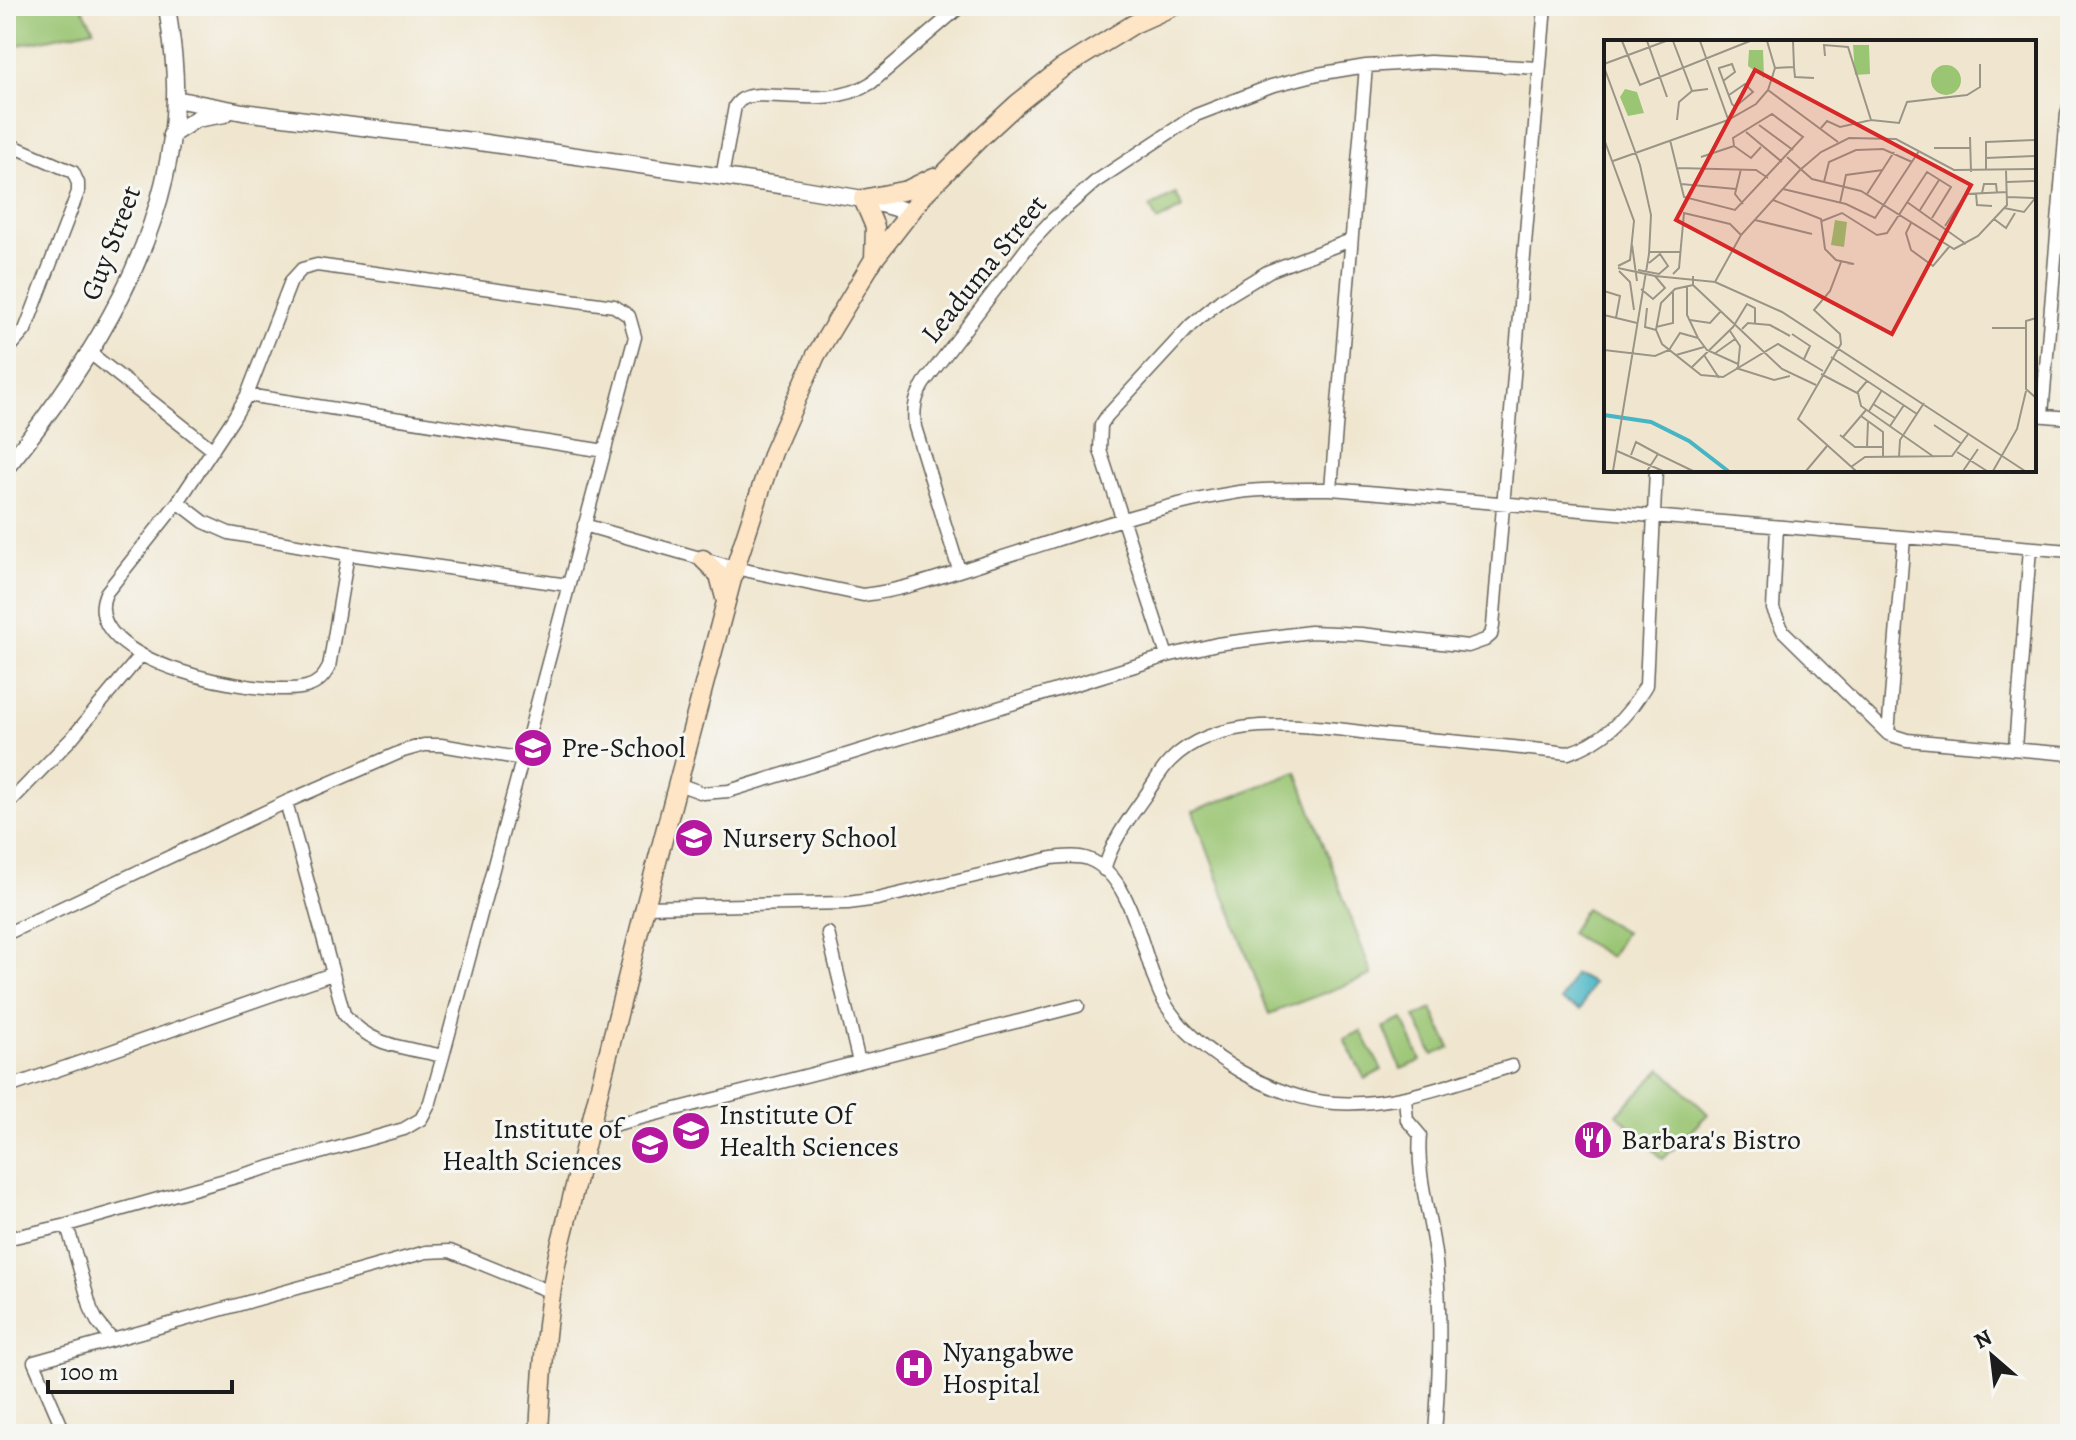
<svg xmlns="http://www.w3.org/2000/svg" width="2076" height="1440" viewBox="0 0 2076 1440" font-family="Alegreya,serif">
<rect width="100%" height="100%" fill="#f6f6f2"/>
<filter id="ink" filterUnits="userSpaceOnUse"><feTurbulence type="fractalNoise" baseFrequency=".0125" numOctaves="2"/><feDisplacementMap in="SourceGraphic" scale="16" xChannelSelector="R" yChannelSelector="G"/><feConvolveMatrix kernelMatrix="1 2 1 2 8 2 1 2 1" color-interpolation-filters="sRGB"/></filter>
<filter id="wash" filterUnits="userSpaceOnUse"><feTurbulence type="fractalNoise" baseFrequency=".006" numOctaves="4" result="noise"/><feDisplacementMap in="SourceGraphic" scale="32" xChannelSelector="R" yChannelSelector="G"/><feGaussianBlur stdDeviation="1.8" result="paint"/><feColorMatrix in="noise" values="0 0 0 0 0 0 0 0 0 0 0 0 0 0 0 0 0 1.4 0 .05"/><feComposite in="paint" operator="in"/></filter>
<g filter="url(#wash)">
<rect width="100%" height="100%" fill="#f0e6cf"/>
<path fill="#9ac572" stroke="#5b7047" stroke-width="2" d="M 6,6 L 81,6 L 94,29 L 18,45 L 6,40 Z
M 1176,194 L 1183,208 L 1157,221 L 1150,207 Z
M 1297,772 L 1372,975 L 1269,1014 L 1193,811 Z
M 1585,909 L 1625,932 L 1610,957 L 1570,933 Z
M 1432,1009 L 1450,1048 L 1433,1055 L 1415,1017 Z
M 1403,1019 L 1421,1061 L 1401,1069 L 1384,1027 Z
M 1361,1031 L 1382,1070 L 1365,1079 L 1344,1039 Z
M 1662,1069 L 1708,1114 L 1663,1159 L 1617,1114 Z"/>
<path fill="#48b5c4" stroke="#326870" stroke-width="2" d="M 1574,974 L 1593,983 L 1580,1010 L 1561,1001 Z"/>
</g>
<g filter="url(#ink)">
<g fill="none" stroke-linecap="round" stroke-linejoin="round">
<defs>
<path id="minor" d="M 6,143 L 73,172 L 78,183 L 78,192 L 25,330 L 6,352
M 722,177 L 735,106 C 741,97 748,96 759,95 C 797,96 838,104 871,83 L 961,6
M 90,353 L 213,450
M 247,395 L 605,451
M 2034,415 L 2070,418
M 2042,415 L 2067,114 L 2070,103
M 1331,489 L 1366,66
M 178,502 L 204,522 L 229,533 L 348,554 L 568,585
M 584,525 L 735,568 L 863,595 C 907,590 951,573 993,560 C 1074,535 1155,505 1239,492 C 1270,488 1300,489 1331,489 L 2070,551
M 1777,527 L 1773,609 L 1783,631 L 1888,734 L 1907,740 L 2070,754
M 959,570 L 915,427 C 913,409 915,398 924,383 L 1033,240 L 1053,219 L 1095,182 L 1196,115 L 1271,86 L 1318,74 L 1366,66 L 1430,62 L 1539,68
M 1167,656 L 1100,450 L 1101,425 L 1107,416 L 1191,325 L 1221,300 L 1269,271 L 1351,240
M 1888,734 L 1904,538
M 2015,748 L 2030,548
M 678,784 L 703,793 L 729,791 L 1167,656 L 1217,644 L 1310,632 L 1361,634 L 1468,646 L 1485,640 L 1491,635 L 1493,626 L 1545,6
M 286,802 L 344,1014 C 371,1047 404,1047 443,1056
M 6,806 L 71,739 L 141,655
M 1104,870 C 1112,841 1128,820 1145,796 C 1153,785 1160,771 1170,761 C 1221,708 1322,728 1386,735 C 1447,741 1507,746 1568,753 C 1603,742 1629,716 1646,685 L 1656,470
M 645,907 L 848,903 L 877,899 L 1052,858 C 1064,857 1077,855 1088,859 C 1137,877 1142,966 1166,1005 C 1197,1055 1278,1100 1335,1103 C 1396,1107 1454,1083 1512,1066 L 1452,1084
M 828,933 L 859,1062
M 6,934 L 286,802 L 403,751 L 424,745 L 441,745 L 523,759
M 6,1088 L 332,974
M 1405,1098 L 1407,1120 L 1420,1135 C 1416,1177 1432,1220 1436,1262 C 1442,1319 1439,1377 1435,1434
M 590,1131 L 1078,1006
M 67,1225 L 91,1309 L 97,1321 L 112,1340
M 6,1239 L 67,1225 L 404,1129 L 421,1119 L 430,1102 L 443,1056 L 635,337 L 629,316 L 614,306 L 317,265 L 302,269 L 291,281 L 247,395 L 233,419 L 178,502 L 106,593 C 76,663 262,698 306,687 C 318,684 324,677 329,667 L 348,554
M 65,1434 L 34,1362 L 426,1252 L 450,1251 L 551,1292"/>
<path id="tertiary" d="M 175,99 L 243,112 L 472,141 L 786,186 L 863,199 L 910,212
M 171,135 L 196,119 L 225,114
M 6,468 C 91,363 172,237 175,97 C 176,66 171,36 167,6"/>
<path id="secondary" d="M 874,259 L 875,227 L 863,199 L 907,190 L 934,177
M 703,559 L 719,575 L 725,598
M 539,1434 C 542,1373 546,1313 558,1254 L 645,907 L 735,568 L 773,452 L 816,355 L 874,259 L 927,191 L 979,139 L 1017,104 L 1061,69 L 1134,24 L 1174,6"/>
</defs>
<use href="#minor" stroke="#66635b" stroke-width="15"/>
<use href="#tertiary" stroke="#66635b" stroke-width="19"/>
<use href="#secondary" stroke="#66635b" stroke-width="21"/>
<use href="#minor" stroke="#fff" stroke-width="12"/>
<use href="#tertiary" stroke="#fff" stroke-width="16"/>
<use href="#secondary" stroke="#fde5c5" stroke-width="18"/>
</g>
</g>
<defs>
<symbol id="school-disc" viewBox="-11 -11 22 22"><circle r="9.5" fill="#b5179e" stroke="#f6f6f2"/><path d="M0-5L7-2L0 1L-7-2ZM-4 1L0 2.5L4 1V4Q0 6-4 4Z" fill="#fff"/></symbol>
<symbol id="university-disc" viewBox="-11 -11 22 22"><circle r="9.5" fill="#b5179e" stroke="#f6f6f2"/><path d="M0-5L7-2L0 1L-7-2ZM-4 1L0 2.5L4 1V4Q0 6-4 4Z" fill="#fff"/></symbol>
<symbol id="restaurant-disc" viewBox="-11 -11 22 22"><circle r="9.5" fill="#b5179e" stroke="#f6f6f2"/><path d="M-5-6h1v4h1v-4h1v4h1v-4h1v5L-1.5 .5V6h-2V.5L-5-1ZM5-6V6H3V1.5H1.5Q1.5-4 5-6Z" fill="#fff"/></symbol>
<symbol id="hospital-disc" viewBox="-11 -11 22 22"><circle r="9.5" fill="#b5179e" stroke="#f6f6f2"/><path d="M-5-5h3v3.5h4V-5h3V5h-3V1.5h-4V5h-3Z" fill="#fff"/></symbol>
</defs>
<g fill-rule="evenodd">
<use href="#school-disc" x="511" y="726" width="44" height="44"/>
<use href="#school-disc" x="672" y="816" width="44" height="44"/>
<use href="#university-disc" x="669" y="1109" width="44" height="44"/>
<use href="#restaurant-disc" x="1571" y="1118" width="44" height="44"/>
<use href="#school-disc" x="628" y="1123" width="44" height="44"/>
<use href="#hospital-disc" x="892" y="1346" width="44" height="44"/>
</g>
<g text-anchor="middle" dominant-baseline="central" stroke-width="6" stroke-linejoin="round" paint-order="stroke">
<g font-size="28" fill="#1c1c1c" stroke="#f6f6f2">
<text transform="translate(111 243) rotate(-69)">Guy Street</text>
<text transform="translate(984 269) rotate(-51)">Leaduma Street</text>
</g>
<g font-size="28" fill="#1c1c1c" stroke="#f6f6f2" text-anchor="start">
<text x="561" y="748">Pre-School</text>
<text x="722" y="838">Nursery School</text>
<text x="719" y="1115">Institute Of<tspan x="719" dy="32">Health Sciences</tspan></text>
<text x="622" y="1129" text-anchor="end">Institute of<tspan x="622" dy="32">Health Sciences</tspan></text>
<text x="1621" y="1140">Barbara's Bistro</text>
<text x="942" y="1352">Nyangabwe<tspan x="942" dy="32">Hospital</tspan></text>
</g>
</g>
<g transform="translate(1604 40)">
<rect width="432" height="432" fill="#f0e6cf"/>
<path d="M 249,5 L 265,5 L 266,34 L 251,35 ZM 145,10 L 159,10 L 160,38 L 144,26 ZM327 40a15 15 0 1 1 30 0a15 15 0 1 1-30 0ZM 21,49 L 33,52 L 40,73 L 24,76 L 16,57 ZM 231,180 L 243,182 L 240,207 L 227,205 Z" fill="#9ac572"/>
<path fill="none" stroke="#48b5c4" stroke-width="4" d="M 0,375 L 47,382 L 85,401 L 124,431"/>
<path fill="none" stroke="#9b9587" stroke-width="2" d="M 18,1 L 36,45 L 146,1M 43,1 L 63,57M 69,1 L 88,51M 96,1 L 124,79M 221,16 L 220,5 L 244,7 L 267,80M 0,24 L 62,1M 0,27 L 36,125 L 47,175 L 45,214 L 9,431M 190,27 L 191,37 L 210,38M 171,28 L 190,27 L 189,1M 119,41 L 131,32 L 128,24 L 115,28 L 115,29 L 128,64 L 131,67 L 149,52 L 141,44 L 125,55M 164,50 L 234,102M 73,80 L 75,62 L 88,51 L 104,49M 155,85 L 189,110M 217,88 L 223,81 L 236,87 L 267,80 L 295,83 L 303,62 L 363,55 L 376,47 L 376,24M 142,92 L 178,122M 366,97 L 367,132M 0,99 L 30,181 L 26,220 L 14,226M 66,100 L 80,157 L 131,170 L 199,97 L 168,74 L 129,98 L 130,106M 130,106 L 147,118 L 157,107M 330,108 L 366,108M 97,117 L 130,106M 183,117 L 208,139 L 257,151 L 350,209 L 374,196 L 403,165 L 402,130M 382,118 L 432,116M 9,121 L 124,80 L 152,64 L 164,50 L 171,28 L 163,1M 73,128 L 152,130 L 164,138M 137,129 L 131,154 L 139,164M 382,130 L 382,102 L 432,100M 220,142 L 225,122 L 252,110 L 279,109 L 308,122M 403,142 L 432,141M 77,144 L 132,149M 179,149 L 242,164 L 271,178 L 315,111M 372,153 L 373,165 L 388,166M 378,153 L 380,144 L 392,144 L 393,153M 263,154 L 290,112M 403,157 L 431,158M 169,160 L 217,179 L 221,209 L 232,220 L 250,224 L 242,223M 303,162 L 362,204M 236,163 L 242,135 L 279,130M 400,168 L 420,172 L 432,157M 316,170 L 335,140M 390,179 L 402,188 L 411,173M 151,180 L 208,194M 218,181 L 238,173 L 273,195 L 283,193 L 323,132 L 347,147 L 328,178M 307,183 L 302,193 L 307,210 L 329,226 L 345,207M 341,186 L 362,154 L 403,152M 28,205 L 33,241M 46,212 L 77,212M 237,222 L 226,251 L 210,270 L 236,294 L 237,304 L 194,379 L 252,431M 14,228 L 51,236 L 61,248 L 49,259 L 37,249M 34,230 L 55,234 L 64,226 L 56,214 L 45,223M 15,231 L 26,242 L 30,270M 69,234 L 75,228 L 80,173 L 126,184 L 137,195M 51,236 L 111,242 L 137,195 L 196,130 L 217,112 L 245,98 L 292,99 L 350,130 L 432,129M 89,236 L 89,245 L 178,329 L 212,345M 111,242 L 178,272 L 421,431M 89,245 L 71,249 L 57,263 L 52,290 L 58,304 L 97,335 L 119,337 L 174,304 L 219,331M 83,247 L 83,275 L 94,298 L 103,310 L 134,324M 0,251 L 16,256 L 12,278M 43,268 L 41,287 L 52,290M 0,275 L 33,283M 432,278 L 422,281 L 422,349 L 432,358M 86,280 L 106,283 L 117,271M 52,287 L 69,283 L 69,252M 388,288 L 422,288M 138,289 L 144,283 L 166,285 L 186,296M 126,291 L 136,306 L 134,327M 188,294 L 206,306 L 200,319M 0,310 L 51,316 L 65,310 L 76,293 L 94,298M 110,314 L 131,299M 72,315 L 100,307M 100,315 L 115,338M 227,317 L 313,374M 87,328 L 129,287 L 143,264 L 151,268 L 151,283M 132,328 L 170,340 L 186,336M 217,334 L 253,353 L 263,341M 254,353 L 257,366 L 330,417M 269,364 L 291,378M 265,371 L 278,350M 257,376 L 279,392 L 279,417M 330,385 L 358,404M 286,386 L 300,365M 236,395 L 251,407 L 279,407M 239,397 L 262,370M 263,407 L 264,381M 13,411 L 59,431M 353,412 L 383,431M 27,415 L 32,402 L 54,414M 295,417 L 296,400 L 320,363M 247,427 L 261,417 L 348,416 L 365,393M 43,431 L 54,414 L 89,431M 202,431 L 223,406M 359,431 L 374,409M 389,431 L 413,389 L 422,351"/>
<path fill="#d62828" fill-opacity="0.15" stroke="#d62828" stroke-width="4" d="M 151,30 L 367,145 L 288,294 L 72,180 Z"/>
<rect width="432" height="432" fill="none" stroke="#1c1c1c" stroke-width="4"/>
</g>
<rect width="2076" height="1440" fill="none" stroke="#f6f6f2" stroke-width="32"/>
<g transform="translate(1992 1356) rotate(332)" stroke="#f6f6f2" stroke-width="6" paint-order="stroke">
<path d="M0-6L14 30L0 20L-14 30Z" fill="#1c1c1c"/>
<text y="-12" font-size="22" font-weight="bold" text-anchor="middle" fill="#1c1c1c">N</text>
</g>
<path d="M48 1380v12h184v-12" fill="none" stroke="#1c1c1c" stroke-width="4"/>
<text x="60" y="1380" font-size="24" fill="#1c1c1c" stroke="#f6f6f2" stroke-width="6" paint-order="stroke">100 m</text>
</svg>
